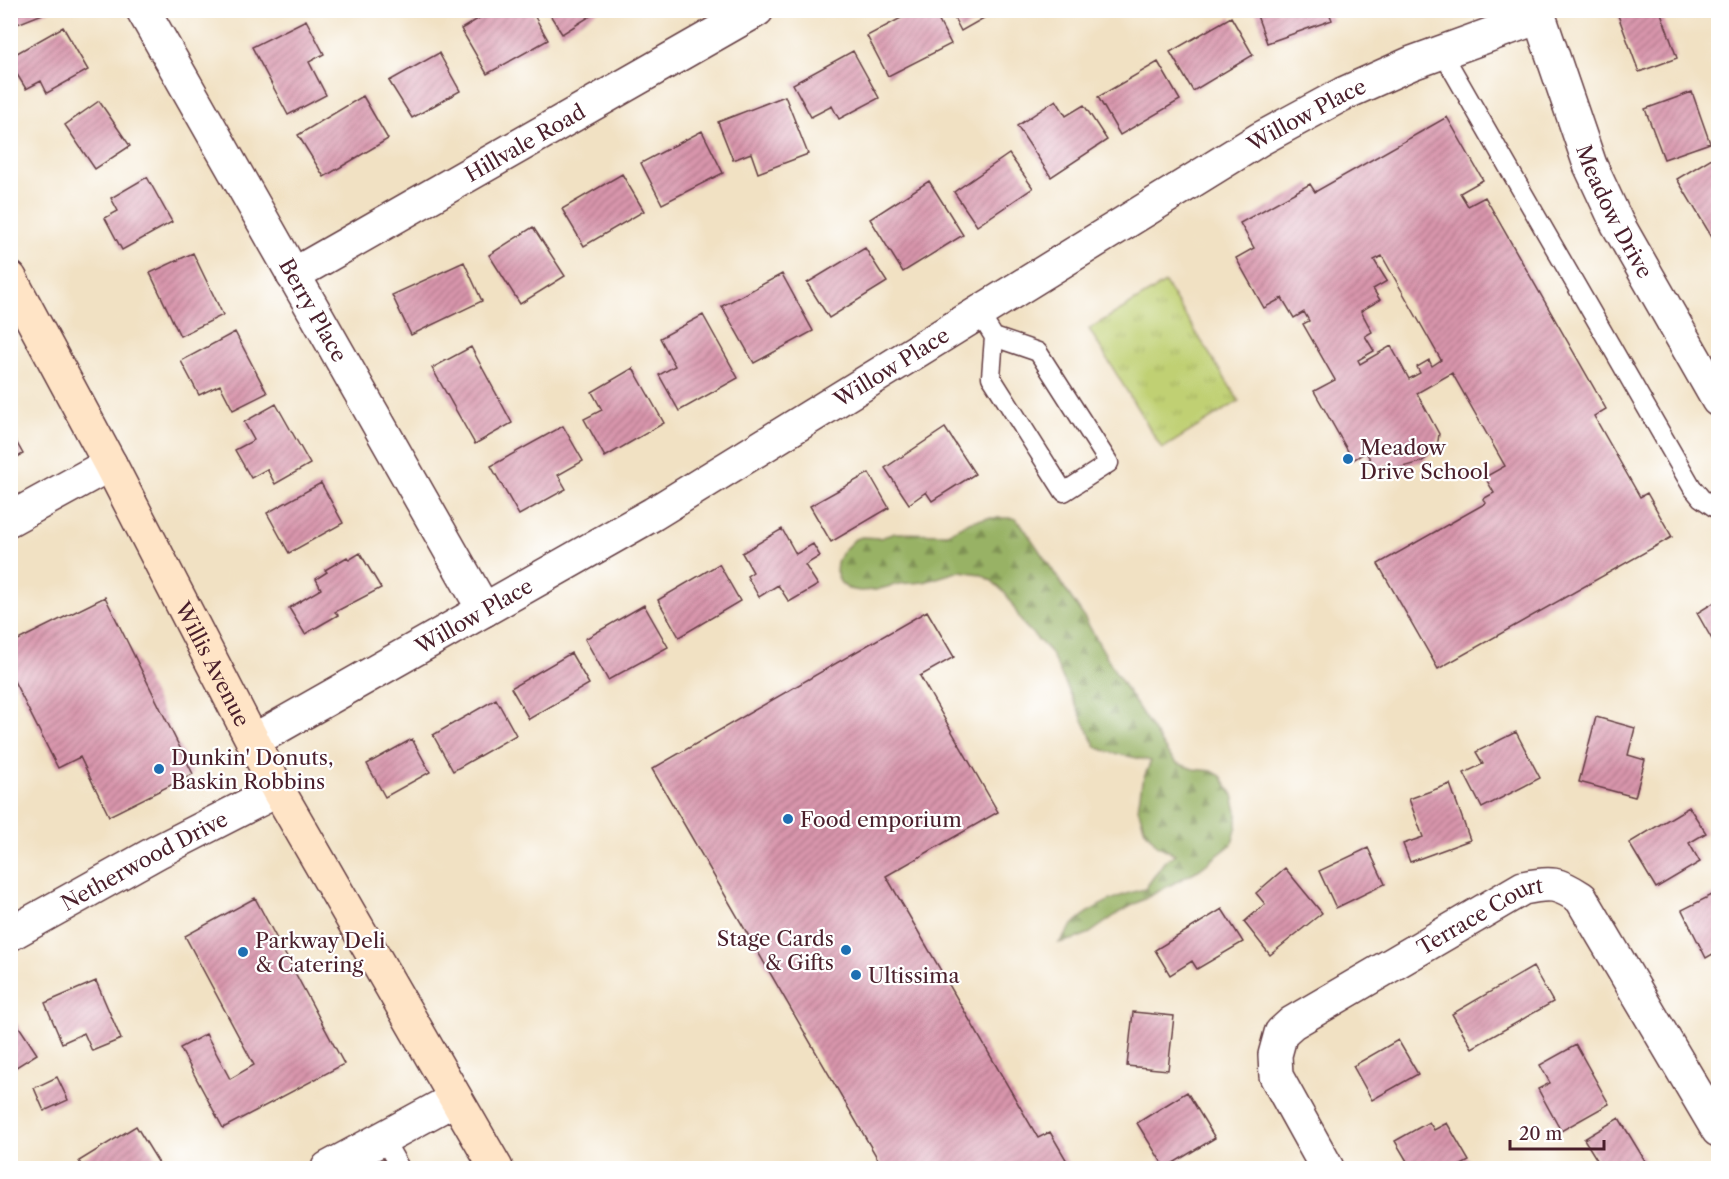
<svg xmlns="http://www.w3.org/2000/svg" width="1729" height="1179" viewBox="0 0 1729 1179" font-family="'Libre Caslon Text',serif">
<defs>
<pattern id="forest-firs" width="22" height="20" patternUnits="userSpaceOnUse" patternTransform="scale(1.5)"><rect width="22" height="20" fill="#98b265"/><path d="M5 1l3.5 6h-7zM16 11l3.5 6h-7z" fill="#7e9053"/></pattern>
<pattern id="park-tufts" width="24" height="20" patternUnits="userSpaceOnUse" patternTransform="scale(1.5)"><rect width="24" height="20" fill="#c0d073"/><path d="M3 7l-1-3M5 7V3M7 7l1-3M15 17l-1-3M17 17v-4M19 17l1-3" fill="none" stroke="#a6b264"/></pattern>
<pattern id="building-hatch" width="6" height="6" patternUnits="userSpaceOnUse" patternTransform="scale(1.5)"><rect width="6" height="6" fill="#d895ac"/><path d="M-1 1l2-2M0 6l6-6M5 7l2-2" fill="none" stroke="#b1798c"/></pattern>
</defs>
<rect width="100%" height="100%" fill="#fff"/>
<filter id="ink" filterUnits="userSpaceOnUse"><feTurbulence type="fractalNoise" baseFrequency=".0167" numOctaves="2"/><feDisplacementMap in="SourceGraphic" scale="12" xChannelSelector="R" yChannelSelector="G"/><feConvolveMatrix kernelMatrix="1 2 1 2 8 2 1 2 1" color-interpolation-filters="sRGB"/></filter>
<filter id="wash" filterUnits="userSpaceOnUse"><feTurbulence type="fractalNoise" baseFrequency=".008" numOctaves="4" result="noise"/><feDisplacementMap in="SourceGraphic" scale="24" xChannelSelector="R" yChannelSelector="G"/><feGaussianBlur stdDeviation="1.35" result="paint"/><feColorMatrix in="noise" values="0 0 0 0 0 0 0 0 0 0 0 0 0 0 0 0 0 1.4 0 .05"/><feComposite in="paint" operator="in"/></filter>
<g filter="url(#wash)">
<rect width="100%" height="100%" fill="#f1e1c3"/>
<path fill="url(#forest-firs)" stroke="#716848" stroke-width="1.5" d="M 988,518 L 1014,518 L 1022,525 L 1082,614 L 1116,673 L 1168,754 L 1177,763 L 1193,769 L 1212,771 L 1221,776 L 1233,795 L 1237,811 L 1237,826 L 1232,844 L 1200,869 L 1120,912 L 1090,933 L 1075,939 L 1059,943 C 1065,936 1070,927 1077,921 C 1095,905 1121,894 1145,889 L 1164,862 L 1175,854 L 1158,846 L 1145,830 L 1138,808 L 1142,782 L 1151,761 L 1109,752 L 1096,747 L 1050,652 L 1023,624 L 1006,594 L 992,581 L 980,574 L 960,571 L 924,582 L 898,584 L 876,590 L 860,591 L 848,589 L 840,582 L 836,571 L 837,562 L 842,552 L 855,539 L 862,537 L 880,538 L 895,533 L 947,534 L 971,521 Z"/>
<path fill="url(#park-tufts)" stroke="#85784f" stroke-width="1.5" d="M 1165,283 L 1239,401 L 1162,449 L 1089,329 Z"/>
<g id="blocks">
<path fill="url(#building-hatch)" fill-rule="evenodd" d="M 10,10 L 50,10 L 50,11 L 10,27 Z
M 493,10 L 531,10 L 548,40 L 487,74 L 461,29 Z
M 547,10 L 600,10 L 562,34 Z
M 916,10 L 933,10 L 951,44 L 888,76 L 867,36 Z
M 950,10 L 998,10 L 961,31 Z
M 1255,10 L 1328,10 L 1332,20 L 1267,43 Z
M 1616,10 L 1660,10 L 1677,58 L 1639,72 Z
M 1231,17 L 1253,55 L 1193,91 L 1170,52 Z
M 306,20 L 324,54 L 309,62 L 326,95 L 288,115 L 252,47 Z
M 63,27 L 88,70 L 47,93 L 41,81 L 26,89 L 10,63 L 10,57 Z
M 853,51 L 879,98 L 839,119 L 832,106 L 811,117 L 793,84 Z
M 439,53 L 460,91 L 412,118 L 389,81 Z
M 1158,62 L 1180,100 L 1120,135 L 1098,97 Z
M 1692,92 L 1710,143 L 1664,159 L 1645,109 Z
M 363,96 L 388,139 L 324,177 L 298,135 Z
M 785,96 L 808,154 L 758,173 L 751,153 L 733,160 L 718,122 Z
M 1056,100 L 1066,116 L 1084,105 L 1107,140 L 1051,177 L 1017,126 Z
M 99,101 L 130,146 L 95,169 L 65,125 Z
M 1447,117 L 1483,180 L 1460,193 L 1468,206 L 1485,197 L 1606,409 L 1594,416 L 1640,497 L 1647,493 L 1672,537 L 1438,669 L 1378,564 L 1486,503 L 1483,499 L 1494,493 L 1485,477 L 1505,466 L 1452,373 L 1417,393 L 1439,434 L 1438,441 L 1430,455 L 1421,462 L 1399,468 L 1386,464 L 1376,469 L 1366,452 L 1353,460 L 1314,391 L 1335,380 L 1303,324 L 1309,321 L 1304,312 L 1294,318 L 1282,298 L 1264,308 L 1236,258 L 1254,248 L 1240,223 L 1310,184 L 1315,192 ZM 1382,256 L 1441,360 L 1432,366 L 1429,360 L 1417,367 L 1420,373 L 1409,379 L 1391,346 L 1360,364 L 1358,360 L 1374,351 L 1365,336 L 1372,332 L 1361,311 L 1380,300 L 1373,289 L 1387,281 L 1374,260 Z
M 702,131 L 723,173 L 662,204 L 641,163 Z
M 1009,154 L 1033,188 L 977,226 L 954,192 Z
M 1715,156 L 1718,162 L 1718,236 L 1713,239 L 1677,179 Z
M 622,174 L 644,211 L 584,246 L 562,209 Z
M 147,177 L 172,222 L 122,250 L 105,218 L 118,211 L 111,198 Z
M 929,181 L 963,235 L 903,272 L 870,219 Z
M 533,227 L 565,276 L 520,304 L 489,255 Z
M 865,248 L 887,282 L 829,318 L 807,283 Z
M 193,253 L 223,315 L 180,336 L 150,273 Z
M 464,262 L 482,301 L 411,335 L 392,295 Z
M 782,274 L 813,331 L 754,363 L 722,306 Z
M 703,315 L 738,378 L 679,411 L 659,375 L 675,366 L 660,338 Z
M 235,332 L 267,393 L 233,410 L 220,385 L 199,395 L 181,361 Z
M 471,347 L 512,423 L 475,444 L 432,368 Z
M 633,368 L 664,423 L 605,457 L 584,419 L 602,410 L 592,392 Z
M 276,404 L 310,464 L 275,484 L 267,469 L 251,478 L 235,450 L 254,440 L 244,422 Z
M 563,426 L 583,461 L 558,475 L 566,489 L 519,515 L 491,466 Z
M 945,428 L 975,474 L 932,501 L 926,492 L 909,504 L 885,468 Z
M 10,431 L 23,454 L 10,461 Z
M 869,473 L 889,508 L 831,542 L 810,506 Z
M 321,483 L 343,523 L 289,553 L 267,513 Z
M 782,529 L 796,554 L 813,544 L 820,556 L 805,565 L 818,585 L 789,602 L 778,585 L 759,597 L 747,576 L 753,572 L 742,553 Z
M 360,553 L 381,588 L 335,612 L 338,615 L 305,634 L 289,608 L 321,589 L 316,579 L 327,572 L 325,570 L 347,557 L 349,560 Z
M 719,564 L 740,601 L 679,637 L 658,600 Z
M 105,597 L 193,774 L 109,816 L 80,757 L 58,768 L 10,673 L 10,644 Z
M 1718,600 L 1718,650 L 1697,613 Z
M 644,605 L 668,647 L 608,680 L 585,639 Z
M 927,611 L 954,657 L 920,676 L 998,812 L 886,876 L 1038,1138 L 1050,1132 L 1071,1168 L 883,1168 L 652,769 Z
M 571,653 L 589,684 L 529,719 L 511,688 Z
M 496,699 L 516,735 L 453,771 L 433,735 Z
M 1596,717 L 1635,728 L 1628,755 L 1645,760 L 1635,797 L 1579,782 Z
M 1516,732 L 1540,778 L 1482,808 L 1464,773 L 1483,764 L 1476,752 Z
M 412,739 L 430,772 L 385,797 L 367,764 Z
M 1450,784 L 1470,840 L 1410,862 L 1403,844 L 1423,837 L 1409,799 Z
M 1689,807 L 1706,833 L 1689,843 L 1700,862 L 1656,888 L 1629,843 Z
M 1368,848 L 1385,884 L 1336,908 L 1319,871 Z
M 1285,868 L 1322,913 L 1270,955 L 1244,922 L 1265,904 L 1256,893 Z
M 1716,893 L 1718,897 L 1718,951 L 1706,958 L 1682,910 Z
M 255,898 L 344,1064 L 223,1128 L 180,1048 L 206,1034 L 230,1079 L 254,1065 L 185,936 Z
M 1222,909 L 1243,942 L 1197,969 L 1192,961 L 1170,975 L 1155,950 Z
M 1533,967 L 1553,1002 L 1472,1048 L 1452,1014 Z
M 96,981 L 121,1039 L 92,1051 L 84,1033 L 62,1043 L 45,1003 Z
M 1133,1012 L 1174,1016 L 1168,1070 L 1127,1066 Z
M 10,1013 L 37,1054 L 10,1071 Z
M 1398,1040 L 1418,1074 L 1372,1100 L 1353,1066 Z
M 1576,1045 L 1609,1104 L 1561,1131 L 1538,1089 L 1550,1083 L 1540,1065 Z
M 57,1077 L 68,1100 L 44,1111 L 34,1088 Z
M 1187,1092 L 1215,1138 L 1165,1168 L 1137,1123 Z
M 1619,1118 L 1647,1164 L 1640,1168 L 1602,1168 L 1584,1139 Z
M 1429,1122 L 1434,1130 L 1447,1123 L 1469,1161 L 1456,1168 L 1411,1168 L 1395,1141 Z
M 136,1126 L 162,1168 L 83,1168 L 79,1161 Z"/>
</g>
</g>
<g filter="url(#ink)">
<use href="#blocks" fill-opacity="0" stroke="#633c42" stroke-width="1.5"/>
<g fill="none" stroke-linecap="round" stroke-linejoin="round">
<defs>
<path id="lane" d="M 1442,52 L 1692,487 L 1701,498 L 1718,510
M 979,313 L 994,337 L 991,377 L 1064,492 L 1109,463 L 1038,352 L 994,337
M 383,1138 L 400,1168"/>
<g id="street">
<path id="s1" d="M 143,10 L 484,610"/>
<path id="s2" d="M 1537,10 L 1590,165 L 1617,223 L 1718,400"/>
<path id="s3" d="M 293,275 L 757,10"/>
<path d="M 10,519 L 110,464"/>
<path id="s4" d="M 253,741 L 653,514 L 1260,139 L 1343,94 L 1412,63 L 1539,17"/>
<path id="s5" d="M 10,934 L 157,852 L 278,790"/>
<path d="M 328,1168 L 455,1099"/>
<path id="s6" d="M 1327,1168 L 1276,1076 L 1275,1055 L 1281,1033 L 1292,1023 L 1523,888 C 1551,882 1558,883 1581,898 L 1718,1130"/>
</g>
<g id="secondary">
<path id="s7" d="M 10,278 L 110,464 L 278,790 L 496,1168"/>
</g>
</defs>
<use href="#lane" stroke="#633c42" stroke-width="21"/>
<use href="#street" stroke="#633c42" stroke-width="36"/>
<use href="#secondary" stroke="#633c42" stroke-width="36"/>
<use href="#lane" stroke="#fff" stroke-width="18"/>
<use href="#street" stroke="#fff" stroke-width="33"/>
<use href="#secondary" stroke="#ffe4c6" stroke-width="33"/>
</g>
</g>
<g fill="#1f6fb2" stroke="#fff" stroke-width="2">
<circle cx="1348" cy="459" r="6"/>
<circle cx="159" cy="769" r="6"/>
<circle cx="788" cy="819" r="6"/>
<circle cx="846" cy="950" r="6"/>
<circle cx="243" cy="952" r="6"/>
<circle cx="856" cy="975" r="6"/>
</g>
<g text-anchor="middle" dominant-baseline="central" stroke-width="4.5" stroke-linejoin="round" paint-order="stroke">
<g font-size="21" fill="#4a1f2b" stroke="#fff">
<text stroke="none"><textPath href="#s4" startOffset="1226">Willow Place</textPath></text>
<text stroke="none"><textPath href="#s3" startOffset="267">Hillvale Road</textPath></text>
<text stroke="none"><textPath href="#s2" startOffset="216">Meadow Drive</textPath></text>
<text stroke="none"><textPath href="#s1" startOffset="345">Berry Place</textPath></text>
<text stroke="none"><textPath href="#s4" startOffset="740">Willow Place</textPath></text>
<text stroke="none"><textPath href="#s4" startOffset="254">Willow Place</textPath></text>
<text stroke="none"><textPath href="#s7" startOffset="436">Willis Avenue</textPath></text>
<text stroke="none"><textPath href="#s5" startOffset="153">Netherwood Drive</textPath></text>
<text stroke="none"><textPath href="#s6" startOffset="381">Terrace Court</textPath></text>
</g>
<g font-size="21" fill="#4a1f2b" stroke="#fff" text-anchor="start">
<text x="1360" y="447">Meadow<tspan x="1360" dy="24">Drive School</tspan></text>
<text x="171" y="757">Dunkin' Donuts,<tspan x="171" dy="24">Baskin Robbins</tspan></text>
<text x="800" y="819">Food emporium</text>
<text x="834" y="938" text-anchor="end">Stage Cards<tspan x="834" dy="24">&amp; Gifts</tspan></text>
<text x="255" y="940">Parkway Deli<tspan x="255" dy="24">&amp; Catering</tspan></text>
<text x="868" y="975">Ultissima</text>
</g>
</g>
<rect width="1729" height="1179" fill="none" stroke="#fff" stroke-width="36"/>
<path d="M1510 1140v9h94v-9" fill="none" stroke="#4a1f2b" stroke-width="3"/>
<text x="1519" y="1140" font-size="18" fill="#4a1f2b" stroke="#ffffff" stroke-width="4.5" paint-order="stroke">20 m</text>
</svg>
